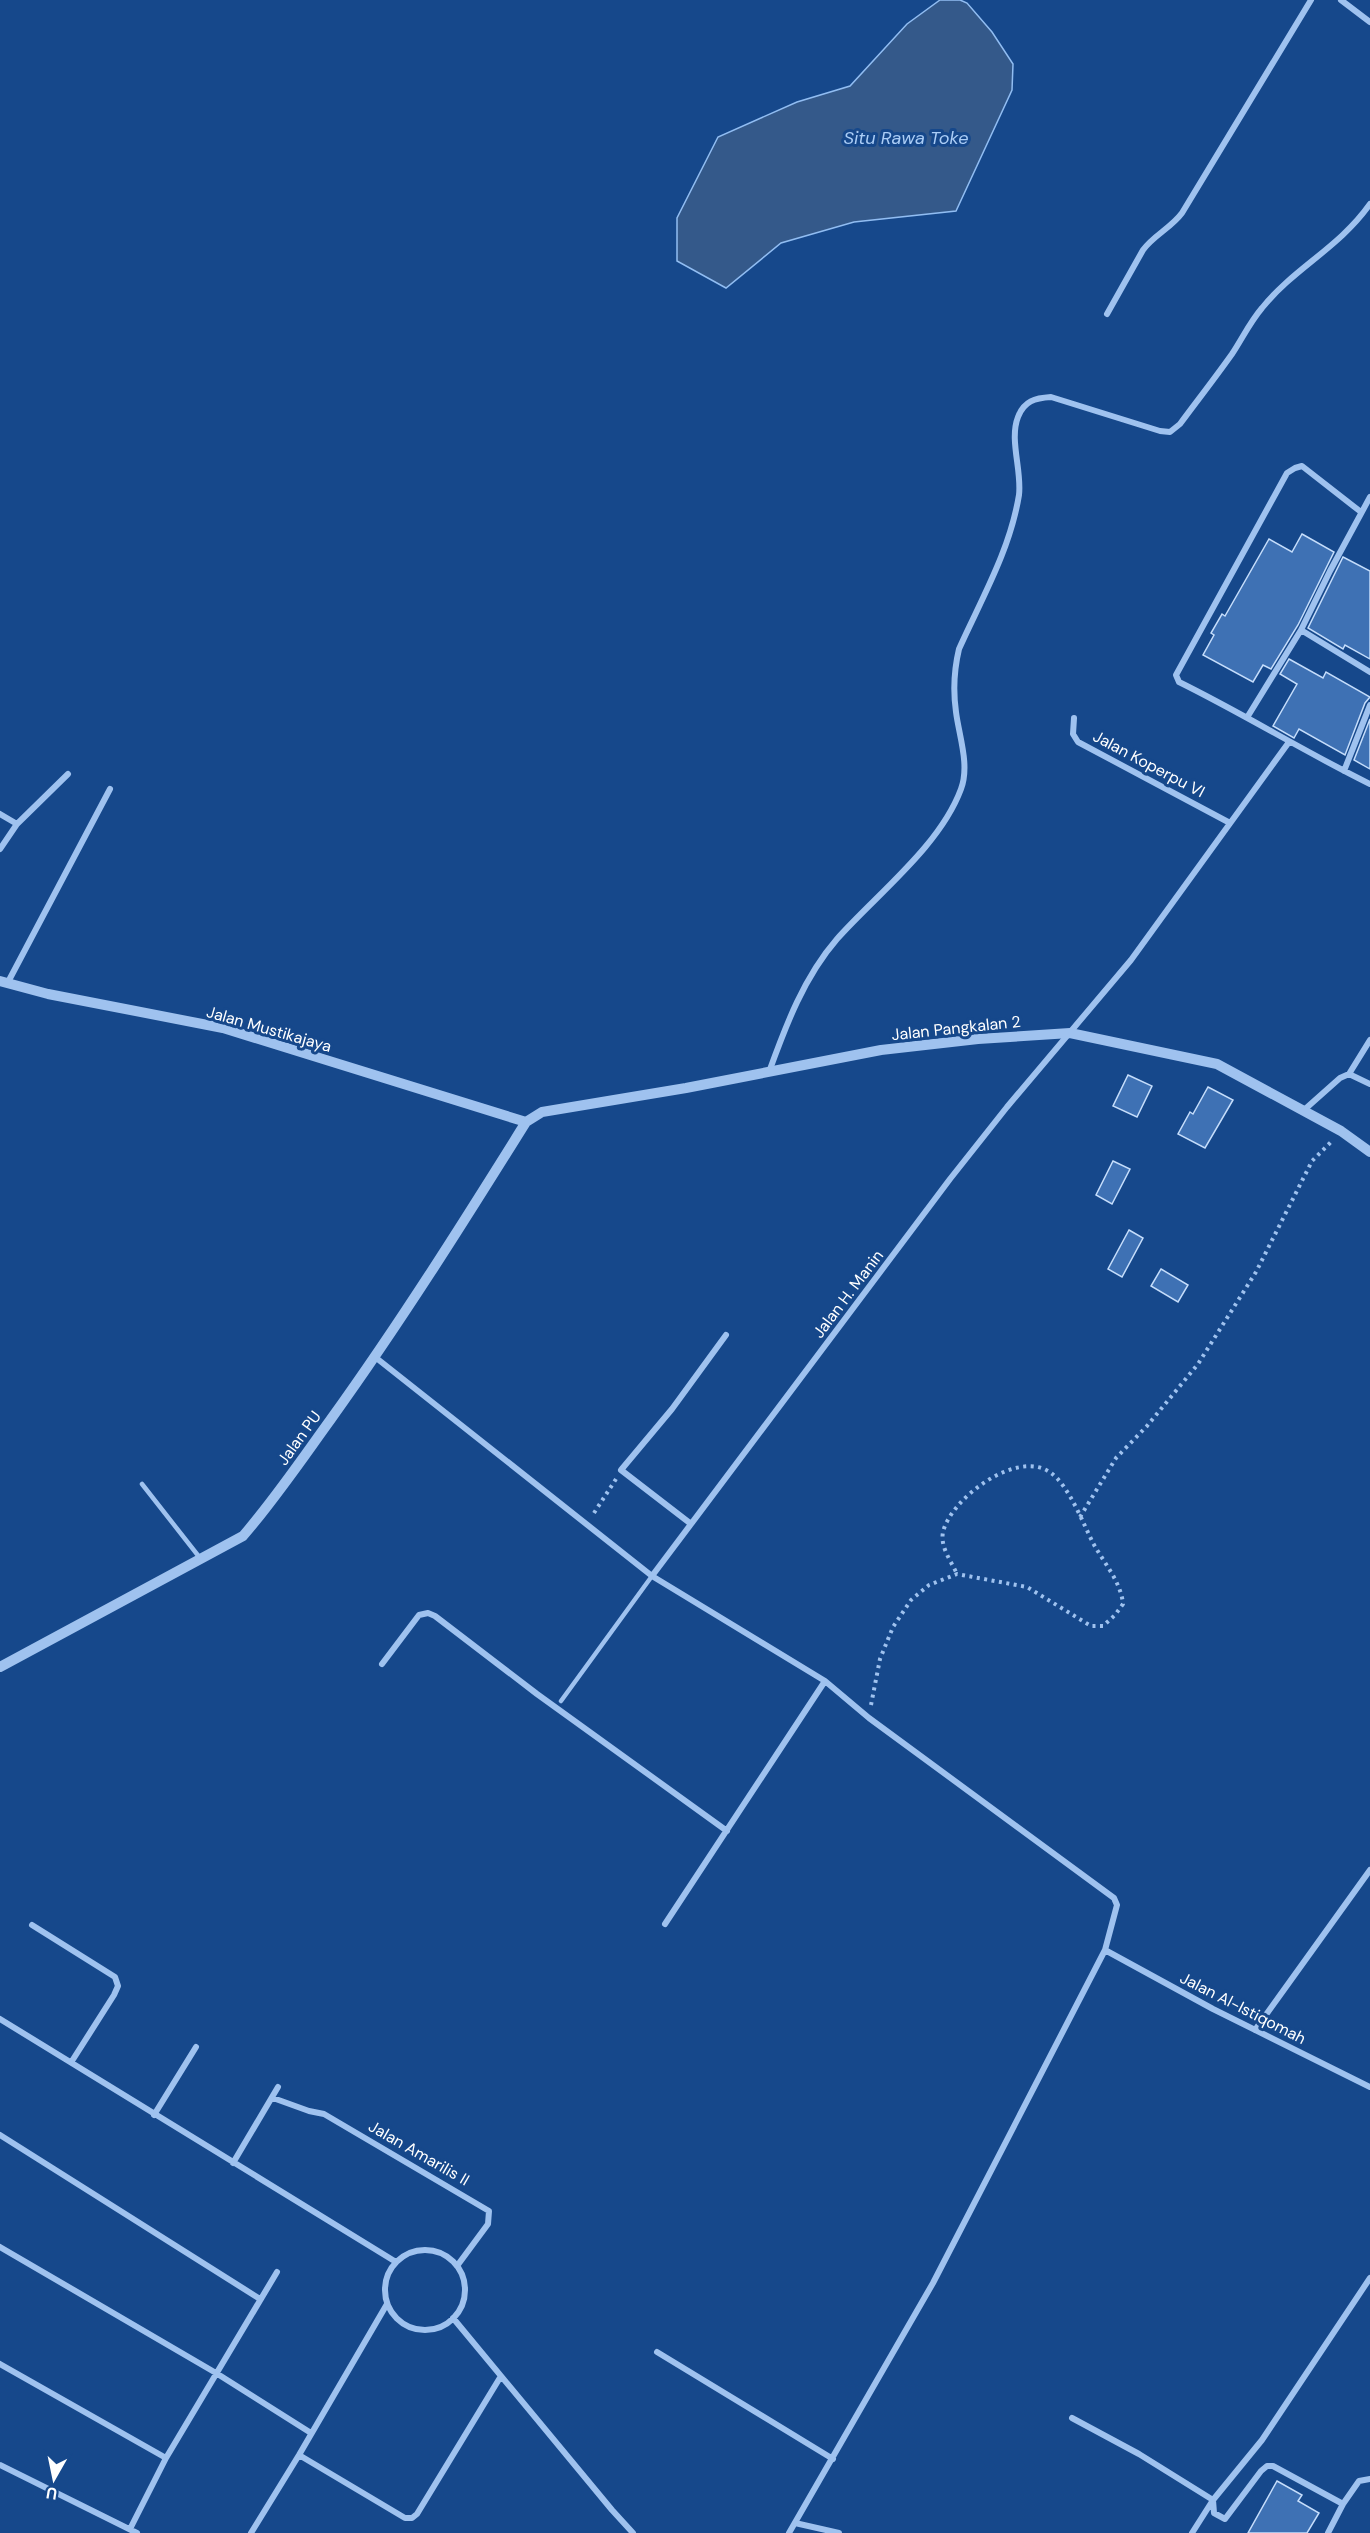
<svg xmlns="http://www.w3.org/2000/svg" width="1370" height="2533" viewBox="0 0 1370 2533" font-family="'DM Sans',sans-serif">
<rect width="100%" height="100%" fill="#16488b"/>
<path fill="#34598a" stroke="#91bdf2" stroke-width="1.5" d="M 940,0 L 960,0 L 967,3 L 992,32 L 1013,64 L 1012,90 L 956,211 L 854,222 L 781,243 L 726,288 L 677,261 L 677,218 L 718,137 L 797,102 L 850,86 L 907,24 Z"/>
<path fill="#3e71b4" stroke="#c5ddfb" stroke-width="1.5" d="M 1302,534 L 1334,552 L 1298,625 L 1271,669 L 1263,665 L 1253,682 L 1203,655 L 1214,635 L 1211,633 L 1222,614 L 1225,616 L 1269,539 L 1292,552 Z
M 1343,557 L 1370,571 L 1370,659 L 1345,645 L 1343,649 L 1308,628 Z
M 1289,659 L 1323,678 L 1326,672 L 1370,697 L 1365,703 L 1345,755 L 1299,729 L 1294,738 L 1273,726 L 1297,684 L 1280,674 Z
M 1370,719 L 1370,769 L 1354,760 Z
M 1128,1075 L 1152,1086 L 1137,1117 L 1113,1106 Z
M 1208,1087 L 1233,1100 L 1205,1148 L 1178,1134 L 1190,1112 L 1193,1114 Z
M 1113,1161 L 1130,1169 L 1112,1204 L 1096,1195 Z
M 1129,1230 L 1143,1238 L 1122,1277 L 1108,1269 Z
M 1161,1269 L 1188,1285 L 1178,1302 L 1151,1286 Z
M 1277,2481 L 1302,2495 L 1298,2501 L 1319,2513 L 1307,2533 L 1248,2533 Z"/>
<g fill="none" stroke-linecap="round" stroke-linejoin="round">
<path stroke="#9fc2ef" stroke-width="4" stroke-dasharray="3 4.5" stroke-linecap="butt" d="M 594,1513 L 616,1479
M 1080,1517 L 1116,1458 L 1147,1426 L 1198,1364 L 1256,1272 L 1312,1161 L 1332,1141
M 871,1705 L 880,1659 L 893,1627 L 911,1600 L 929,1585 L 957,1574 L 1027,1587 L 1091,1626 L 1103,1626 L 1115,1615 L 1123,1604 C 1121,1582 1104,1563 1093,1543 C 1083,1523 1069,1486 1051,1473 C 1018,1448 951,1498 943,1532 C 940,1547 951,1561 957,1574"/>
<path stroke="#9fc2ef" stroke-width="4.5" d="M 142,1484 L 200,1558
M 561,1701 L 652,1576"/>
<path stroke="#9fc2ef" stroke-width="6" d="M 1341,0 L 1370,22
M 1107,314 L 1143,250 C 1154,235 1171,228 1182,213 L 1311,0
M 1361,512 L 1302,466 L 1295,468 L 1287,473 L 1176,675 L 1179,682 C 1244,714 1305,752 1370,784
M 1301,630 L 1370,672
M 1248,716 L 1301,630 L 1330,571 L 1370,497
M 1074,718 L 1073,734 L 1078,742 L 1230,823
M 1344,771 L 1370,705
M 0,814 L 17,824
M 0,849 L 17,824 L 68,774
M 7,984 L 110,789
M 769,1072 C 786,1025 804,977 837,939 C 877,894 940,846 961,789 C 970,765 959,736 956,712 C 953,691 954,670 959,649 C 982,598 1010,550 1019,495 C 1022,470 1009,440 1018,417 C 1024,401 1035,398 1051,397 L 1160,431 L 1170,432 L 1180,424 C 1197,401 1215,378 1232,354 C 1242,339 1250,322 1262,308 C 1294,268 1339,248 1370,204
M 1349,1074 L 1370,1084
M 1304,1110 L 1340,1078 L 1349,1074 L 1370,1040
M 375,1357 L 652,1576 L 825,1681 L 869,1718 L 1114,1898 L 1117,1905 L 1105,1950 L 933,2283 L 789,2533
M 691,1524 L 621,1470 L 672,1409 L 726,1335
M 652,1576 L 950,1179 L 1007,1107 L 1131,960 L 1289,742
M 382,1664 L 419,1615 L 428,1613 L 435,1616 L 537,1694 L 727,1831
M 665,1924 L 825,1681
M 32,1925 L 115,1977 L 118,1986 L 114,1995 L 72,2061
M 1105,1950 L 1213,2009 L 1370,2087
M 0,2019 L 396,2262
M 1255,2030 L 1370,1870
M 273,2098 L 309,2111 L 324,2114 L 489,2211 L 488,2224 L 457,2266
M 154,2115 L 196,2047
M 0,2135 L 260,2299
M 233,2163 L 278,2087
M 0,2247 L 216,2373 L 311,2433
M385 2290a40 40 0 1 1 80 0a40 40 0 1 1-80 0Z
M 453,2318 L 612,2510 L 633,2533
M 657,2352 L 833,2459
M 0,2364 L 166,2458
M 1072,2418 L 1139,2454 L 1213,2500
M 299,2455 L 405,2518 L 412,2518 L 417,2514 L 501,2376
M 0,2465 L 137,2533
M 1213,2500 L 1214,2513 L 1225,2519 L 1261,2471 L 1267,2466 L 1273,2466 L 1343,2504
M 795,2523 L 839,2533
M 130,2529 L 166,2458 L 277,2272
M 251,2533 L 299,2455 L 387,2304
M 1192,2533 L 1213,2500 L 1262,2440 L 1370,2278
M 1328,2533 L 1343,2504 L 1359,2481 L 1370,2479"/>
<path stroke="#9fc2ef" stroke-width="10" d="M 0,981 L 48,994 L 223,1028 L 526,1122
M 0,1667 L 243,1536 C 275,1499 302,1459 331,1419 C 400,1323 463,1223 526,1122 L 542,1112 L 686,1088 L 881,1050 L 978,1039 L 1070,1033 L 1217,1064 L 1341,1131 L 1370,1152"/>
</g>
<g text-anchor="middle" dominant-baseline="central" stroke-width="6" stroke-linejoin="round" paint-order="stroke">
<g font-size="16" fill="#fff" stroke="#16488b">
<text transform="translate(1149 764) rotate(28)">Jalan Koperpu VI</text>
<text transform="translate(956 1028) rotate(-6)">Jalan Pangkalan 2</text>
<text transform="translate(269 1029) rotate(16)">Jalan Mustikajaya</text>
<text transform="translate(848 1294) rotate(-53)">Jalan H. Manin</text>
<text transform="translate(299 1438) rotate(-54)">Jalan PU</text>
<text transform="translate(1243 2008) rotate(27)">Jalan Al-Istiqomah</text>
<text transform="translate(419 2153) rotate(30)">Jalan Amarilis II</text>
</g>
<g font-size="18" font-style="italic" fill="#abcdf6" stroke="#16488b">
<text x="906" y="138">Situ Rawa Toke</text>
</g>
</g>
<g transform="translate(54 2479) rotate(189)" stroke="#16488b" stroke-width="4.5" paint-order="stroke">
<path d="M0-4.5L10 22L0 15L-10 22Z" fill="#ffffff"/>
<text y="-9" font-size="16" font-weight="bold" text-anchor="middle" fill="#ffffff">U</text>
</g>
</svg>
